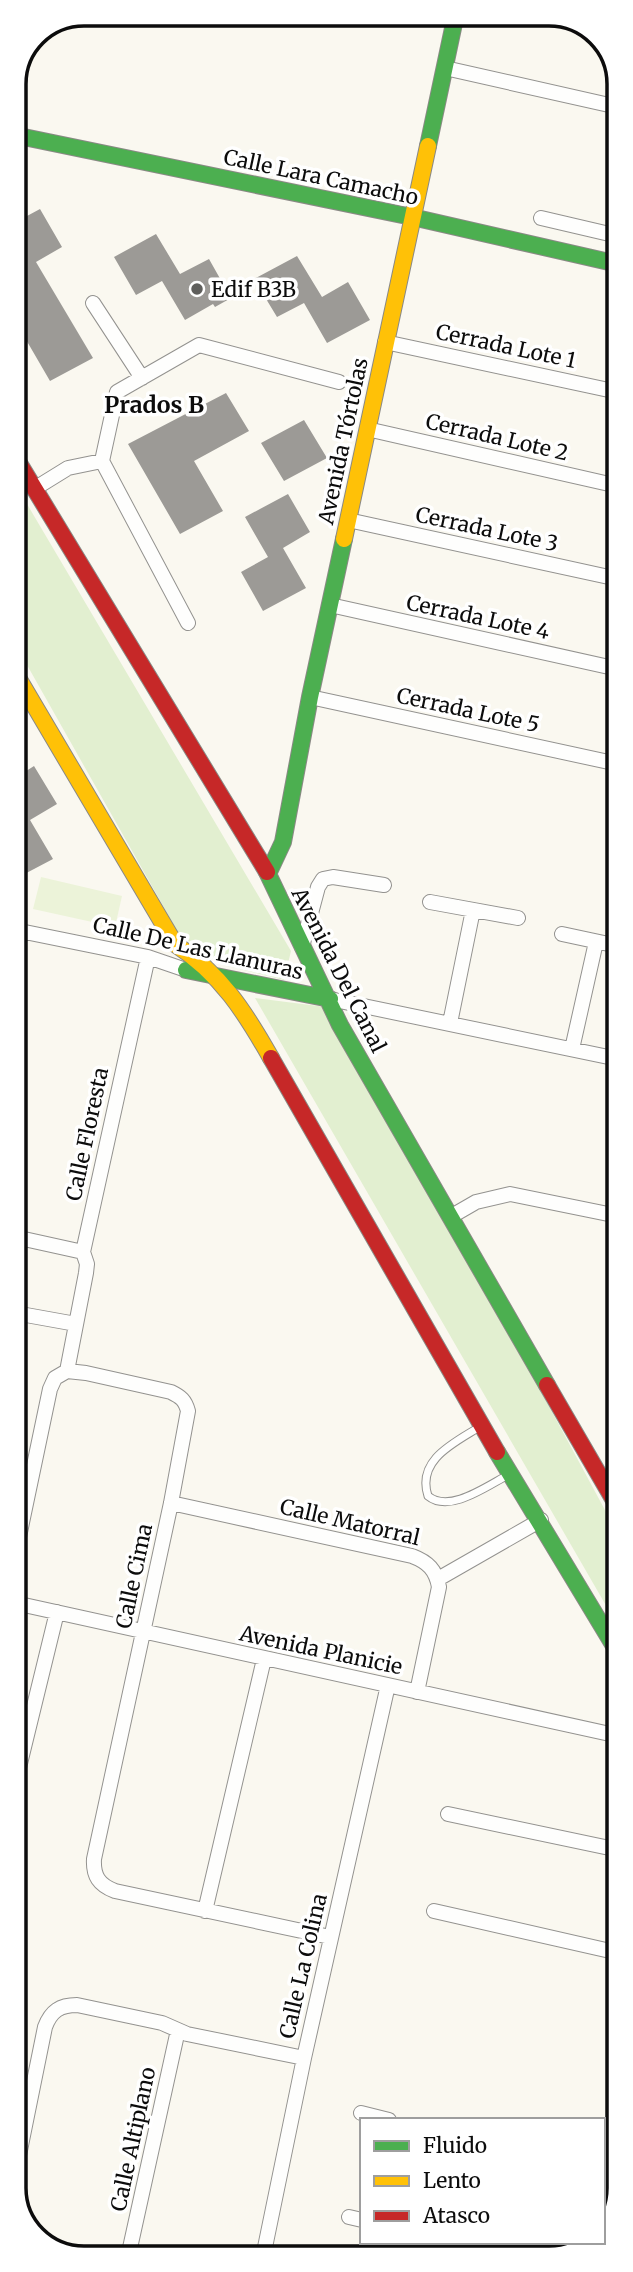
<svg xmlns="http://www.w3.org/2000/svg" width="633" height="2272" viewBox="0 0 633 2272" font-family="Merriweather,serif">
<rect width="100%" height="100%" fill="#faf8f0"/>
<path fill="#e2efd0" d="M 14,482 L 291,951 L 284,980 L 223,965 L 179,934 L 14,642 Z
M 255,998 L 334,1008 L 619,1536 L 619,1628 Z"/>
<path fill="#ecf3d9" d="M 41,877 L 122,896 L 115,927 L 33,909 Z"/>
<path fill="#9c9a96" d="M 40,209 L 62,247 L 36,262 L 93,358 L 50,381 L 14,319 L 14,223 Z
M 156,234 L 180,274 L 209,259 L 231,298 L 215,307 L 213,304 L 185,320 L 162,281 L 136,295 L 114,257 Z
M 297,256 L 322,297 L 348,282 L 370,320 L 327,343 L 304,303 L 277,317 L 254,279 Z
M 226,393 L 249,431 L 194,461 L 223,511 L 180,534 L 128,444 Z
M 304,420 L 327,458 L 284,481 L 261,443 Z
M 288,494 L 310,532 L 283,548 L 306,588 L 263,611 L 241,572 L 268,557 L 245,517 Z
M 34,766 L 57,804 L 30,820 L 53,859 L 15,879 L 14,792 L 26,786 L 20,775 Z"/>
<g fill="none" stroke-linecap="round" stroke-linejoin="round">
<defs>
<path id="lane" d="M 481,1426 C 456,1442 416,1459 428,1496 C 450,1514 488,1485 510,1474"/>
<path id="street" d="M 445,68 L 618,107
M 541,218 L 618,236
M 93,303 L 142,378
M 385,342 L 618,392
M 367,429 L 618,486
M 102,461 L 117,392 L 199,345 L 339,382
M 34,489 L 68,468 L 102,461 L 188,623
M 348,520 L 618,579
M 330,605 L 618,669
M 310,697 L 618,764
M 430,902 L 518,918
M 15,930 L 148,957 L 186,970
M 562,934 L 618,946
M 302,947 L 318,887 L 323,879 L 333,877 L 384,885
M 15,957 L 20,931
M 330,999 L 618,1059
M 450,1023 L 473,910
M 572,1049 L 596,942
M 450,1217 L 476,1202 L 510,1194 L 618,1216
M 15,1237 L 83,1252
M 83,1252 L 148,957
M 15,1313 L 76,1324
M 67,1371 L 86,1373 L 171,1392 C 181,1397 185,1400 188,1411 L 171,1503 L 94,1859 C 93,1876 99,1885 115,1891 L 330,1937
M 67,1371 L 86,1273 L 87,1264 L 83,1252
M 171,1503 L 412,1556 C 428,1562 436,1570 439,1587 L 417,1692
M 15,1556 L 50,1389 L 55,1378 L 67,1371
M 438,1579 L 541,1520
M 15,1603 L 619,1736
M 15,1784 L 57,1612
M 448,1814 L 619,1850
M 205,1911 L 264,1659
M 434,1911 L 619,1953
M 361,2113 L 389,2120
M 603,2168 L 619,2172
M 15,2175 L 45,2027 C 51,2011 60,2005 77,2005 L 162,2023 L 187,2034 L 304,2058
M 349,2217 L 362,2220
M 473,2242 L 544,2257
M 128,2257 L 178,2030
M 263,2257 L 304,2058 L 388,1685"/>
<path id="fast" d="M 14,135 L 412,217 L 618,264
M 428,146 L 456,14
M 267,872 L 340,1025 L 547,1385
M 268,874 L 283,842 L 310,697 L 344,539
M 186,970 L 330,999
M 497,1452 L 619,1654"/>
<path id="slow" d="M 344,539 L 428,146
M 14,671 L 175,944 C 221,974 245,1012 271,1058"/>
<path id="jam" d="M 14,455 L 267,872
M 271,1058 L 497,1452
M 547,1385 L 619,1509"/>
</defs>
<use href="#lane" stroke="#93928f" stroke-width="9"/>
<use href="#street" stroke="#93928f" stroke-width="16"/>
<use href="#fast" stroke="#8a8985" stroke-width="18"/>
<use href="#slow" stroke="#8a8985" stroke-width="18"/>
<use href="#jam" stroke="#8a8985" stroke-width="18"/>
<use href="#lane" stroke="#fefefd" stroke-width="7"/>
<use href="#street" stroke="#fefefd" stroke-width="14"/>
<use href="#fast" stroke="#4caf50" stroke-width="16"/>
<use href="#slow" stroke="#ffc107" stroke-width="16"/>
<use href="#jam" stroke="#c62828" stroke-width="16"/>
</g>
<circle fill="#5f5f5c" stroke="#fff" stroke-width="2.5" cx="197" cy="289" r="7"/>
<g text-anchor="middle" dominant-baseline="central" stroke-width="7" stroke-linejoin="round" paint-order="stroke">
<g font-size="21" fill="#0c0c0c" stroke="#fff">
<text transform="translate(321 177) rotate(12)">Calle Lara Camacho</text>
<text transform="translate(506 346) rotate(12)">Cerrada Lote 1</text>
<text transform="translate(497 437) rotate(13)">Cerrada Lote 2</text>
<text transform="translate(343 441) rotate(-78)">Avenida Tórtolas</text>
<text transform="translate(487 529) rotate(12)">Cerrada Lote 3</text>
<text transform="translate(478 617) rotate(12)">Cerrada Lote 4</text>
<text transform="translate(468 710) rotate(12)">Cerrada Lote 5</text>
<text transform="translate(198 948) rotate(13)">Calle De Las Llanuras</text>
<text transform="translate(339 970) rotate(63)">Avenida Del Canal</text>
<text transform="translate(87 1134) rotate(-78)">Calle Floresta</text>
<text transform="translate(350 1522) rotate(13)">Calle Matorral</text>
<text transform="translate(134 1576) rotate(-78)">Calle Cima</text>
<text transform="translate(321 1650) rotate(12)">Avenida Planicie</text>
<text transform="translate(303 1966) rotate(-77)">Calle La Colina</text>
<text transform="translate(133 2139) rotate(-78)">Calle Altiplano</text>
</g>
<g font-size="21" fill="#0c0c0c" stroke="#fff" text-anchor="start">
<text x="211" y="289">Edif B3B</text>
</g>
<g font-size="23" font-weight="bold" fill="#0c0c0c" stroke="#fff">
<text x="154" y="404">Prados B</text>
</g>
</g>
<path d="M0 0H633V2272H0ZM84 26H549A58 58 0 0 1 607 84V2188A58 58 0 0 1 549 2246H84A58 58 0 0 1 26 2188V84A58 58 0 0 1 84 26Z" fill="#fff" fill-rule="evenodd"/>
<path fill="none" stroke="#0c0c0c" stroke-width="3.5" d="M84 26H549A58 58 0 0 1 607 84V2188A58 58 0 0 1 549 2246H84A58 58 0 0 1 26 2188V84A58 58 0 0 1 84 26Z"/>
<rect x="360" y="2118" width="245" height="126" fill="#ffffff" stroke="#9e9e9e" stroke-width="2"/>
<rect x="374" y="2141" width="35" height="10" fill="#4caf50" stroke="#9e9e9e" stroke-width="2"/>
<text x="423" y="2153" font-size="21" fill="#0c0c0c">Fluido</text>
<rect x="374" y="2176" width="35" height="10" fill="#ffc107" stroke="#9e9e9e" stroke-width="2"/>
<text x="423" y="2188" font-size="21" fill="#0c0c0c">Lento</text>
<rect x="374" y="2211" width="35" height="10" fill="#c62828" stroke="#9e9e9e" stroke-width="2"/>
<text x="423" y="2223" font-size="21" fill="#0c0c0c">Atasco</text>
</svg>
